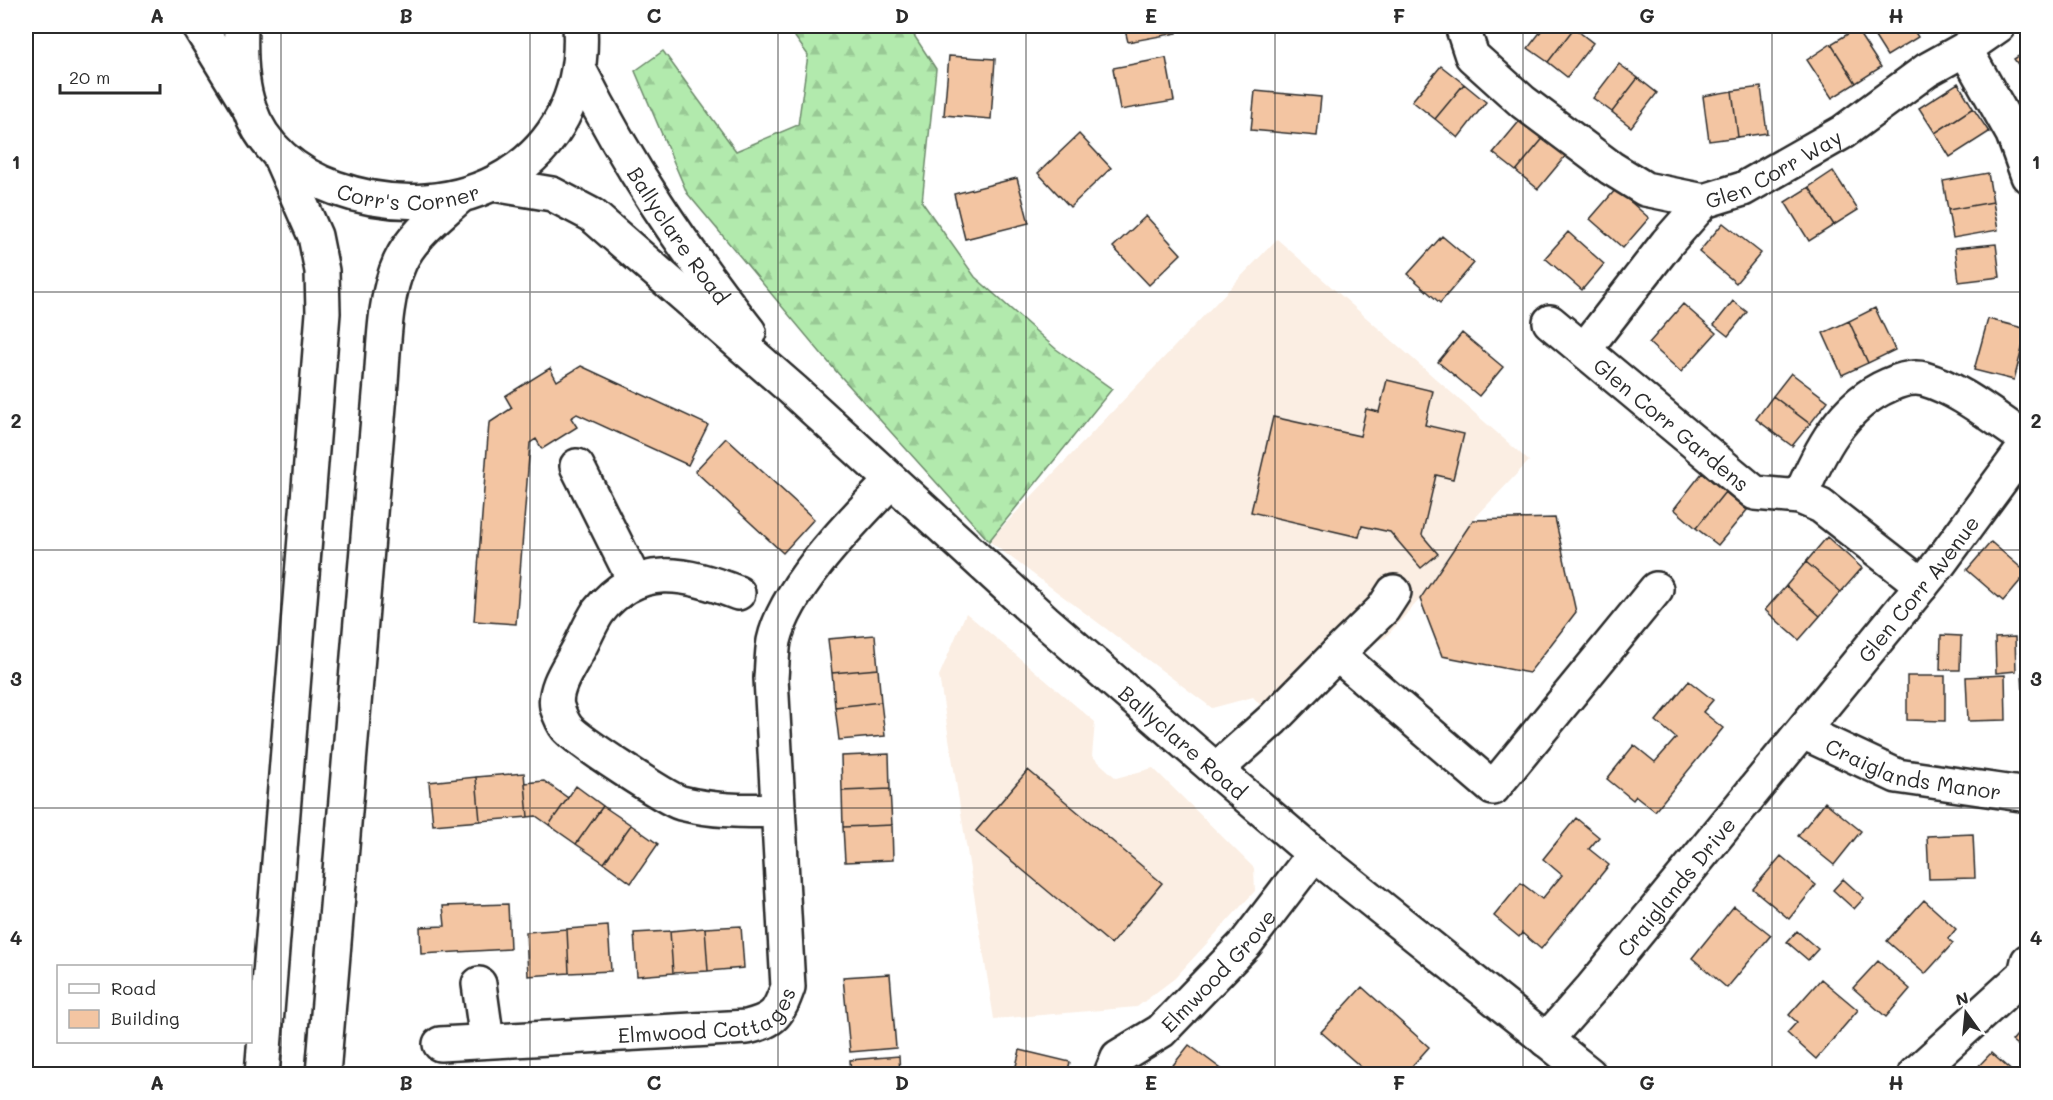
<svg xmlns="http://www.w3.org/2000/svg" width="2053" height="1100" viewBox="0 0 2053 1100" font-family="Mali,sans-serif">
<defs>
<pattern id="forest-firs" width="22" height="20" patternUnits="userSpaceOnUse" patternTransform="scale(1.5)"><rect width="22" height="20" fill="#b2eaad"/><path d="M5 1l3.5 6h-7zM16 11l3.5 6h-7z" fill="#99c995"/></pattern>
</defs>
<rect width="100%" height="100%" fill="#fff"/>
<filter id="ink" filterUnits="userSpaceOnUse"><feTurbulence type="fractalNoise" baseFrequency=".0167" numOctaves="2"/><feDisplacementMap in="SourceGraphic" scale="12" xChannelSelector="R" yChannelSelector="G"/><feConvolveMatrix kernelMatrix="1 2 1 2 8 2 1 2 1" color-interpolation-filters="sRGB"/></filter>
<g filter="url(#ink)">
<path fill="#fbeee3" d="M 1277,239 L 1529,461 L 1473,520 L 1420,599 L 1385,638 L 1337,654 L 1273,719 L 1253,697 L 1212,708 L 989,541 Z
M 966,613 L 1095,722 L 1092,756 L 1116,778 L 1153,768 L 1254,868 L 1255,891 L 1175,978 L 1137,1007 L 994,1019 L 939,676 Z"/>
<path fill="url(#forest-firs)" stroke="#6e8a6c" stroke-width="1.5" d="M 787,26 L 908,26 L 936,69 L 922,202 L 975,277 L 1056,349 L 1112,389 L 989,541 L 835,370 L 687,193 L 635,71 L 663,51 L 736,151 L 798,125 L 808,55 Z"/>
<path fill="#f3c5a2" stroke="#2b2b2b" stroke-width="1.5" d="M 1124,26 L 1175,26 L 1177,33 L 1128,42 Z
M 1545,26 L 1570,26 L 1574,28 L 1548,62 L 1528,48 Z
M 1868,26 L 1911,26 L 1918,37 L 1887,56 Z
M 1574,28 L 1593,43 L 1567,77 L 1548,62 Z
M 1856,29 L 1881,67 L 1856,83 L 1831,44 Z
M 1831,44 L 1856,83 L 1832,98 L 1807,60 Z
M 2028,50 L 2028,78 L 2014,59 Z
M 949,56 L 995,59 L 991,119 L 944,115 Z
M 1166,58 L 1174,101 L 1120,110 L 1113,68 Z
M 1619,64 L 1638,78 L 1612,112 L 1593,98 Z
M 1441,66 L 1464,84 L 1435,119 L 1412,101 Z
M 1638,78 L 1657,93 L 1631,127 L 1612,112 Z
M 1958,83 L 1973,108 L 1935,133 L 1919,108 Z
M 1464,84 L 1486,102 L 1458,138 L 1435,119 Z
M 1761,87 L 1767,133 L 1738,137 L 1732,91 Z
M 1255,91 L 1321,97 L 1317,136 L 1251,130 Z
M 1732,91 L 1738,137 L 1709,141 L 1703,96 Z
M 1973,108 L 1989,132 L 1950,157 L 1935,133 Z
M 1522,118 L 1545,136 L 1516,171 L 1493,153 Z
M 1079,134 L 1111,168 L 1070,207 L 1038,173 Z
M 1545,136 L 1567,154 L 1538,189 L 1516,171 Z
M 1833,171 L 1858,210 L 1834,225 L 1809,187 Z
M 1988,173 L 1993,202 L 1948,210 L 1943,181 Z
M 1017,178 L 1029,223 L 965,239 L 954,194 Z
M 1809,187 L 1834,225 L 1809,241 L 1785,202 Z
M 1616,189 L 1649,218 L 1623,248 L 1590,219 Z
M 1993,202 L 1998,230 L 1953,238 L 1948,210 Z
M 1146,216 L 1181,254 L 1149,285 L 1113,247 Z
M 1723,223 L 1761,253 L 1736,283 L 1699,252 Z
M 1568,232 L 1604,264 L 1582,290 L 1545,258 Z
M 1442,236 L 1474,263 L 1440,303 L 1408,274 Z
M 1996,244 L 2000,277 L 1959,282 L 1955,248 Z
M 1733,301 L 1747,312 L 1728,336 L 1714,325 Z
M 1683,304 L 1716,333 L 1681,372 L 1649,343 Z
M 1875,308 L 1895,350 L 1868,363 L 1849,321 Z
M 1988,319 L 2027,329 L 2014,380 L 1974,370 Z
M 1849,321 L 1868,363 L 1842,375 L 1823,333 Z
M 1462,333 L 1503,367 L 1479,396 L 1438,362 Z
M 581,366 L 708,425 L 688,465 L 577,414 L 571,418 L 577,427 L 542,449 L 536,439 L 530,443 L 516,624 L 474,621 L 489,423 L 512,408 L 505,396 L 550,368 L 557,381 Z
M 1791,373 L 1828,401 L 1810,424 L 1773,396 Z
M 1387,380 L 1433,391 L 1425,425 L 1464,434 L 1453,479 L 1436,475 L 1422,535 L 1438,554 L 1421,568 L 1390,532 L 1362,526 L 1359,537 L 1251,512 L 1273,417 L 1360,436 L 1366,409 L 1379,412 Z
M 1773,396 L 1810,424 L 1792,446 L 1756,419 Z
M 726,438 L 814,519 L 783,553 L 695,471 Z
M 1702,473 L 1725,492 L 1696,528 L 1674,509 Z
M 1725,492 L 1747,510 L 1718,545 L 1696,528 Z
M 1555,518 L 1576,612 L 1529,673 L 1442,656 L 1420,599 L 1473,520 Z
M 1827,537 L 1862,568 L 1841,592 L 1806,562 Z
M 1991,542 L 2027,573 L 2003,601 L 1967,570 Z
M 1806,562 L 1841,592 L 1820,616 L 1786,586 Z
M 1786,586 L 1820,616 L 1799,640 L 1765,610 Z
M 875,635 L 878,669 L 832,673 L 828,639 Z
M 1941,635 L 1961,636 L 1960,670 L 1940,670 Z
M 2015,637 L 2016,671 L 1996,673 L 1995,638 Z
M 878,669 L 881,702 L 835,707 L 832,673 Z
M 2022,673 L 2028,673 L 2028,717 L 2024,718 Z
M 2005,675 L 2006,720 L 1968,721 L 1966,677 Z
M 1907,676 L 1945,676 L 1945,721 L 1907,720 Z
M 1689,681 L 1713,700 L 1703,712 L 1723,728 L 1655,811 L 1636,796 L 1633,800 L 1607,779 L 1634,745 L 1655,762 L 1676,738 L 1656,721 Z
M 881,702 L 885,736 L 839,740 L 835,707 Z
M 889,754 L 890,789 L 842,791 L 841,756 Z
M 1028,770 L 1162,883 L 1111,944 L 976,831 Z
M 524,773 L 528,817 L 480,821 L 476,777 Z
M 476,777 L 480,821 L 433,825 L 429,782 Z
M 544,781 L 568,798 L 549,825 L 536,816 L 528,817 L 525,783 Z
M 576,786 L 603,806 L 576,844 L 549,825 Z
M 890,789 L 892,825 L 843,827 L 842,791 Z
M 1825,802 L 1861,831 L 1834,865 L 1798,836 Z
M 603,806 L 631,825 L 604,863 L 576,844 Z
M 1576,818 L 1599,837 L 1589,849 L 1609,865 L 1541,949 L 1522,933 L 1519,937 L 1494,916 L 1521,883 L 1542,899 L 1562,875 L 1543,859 Z
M 631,825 L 658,844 L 631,883 L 604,863 Z
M 892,825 L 893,860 L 845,862 L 843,827 Z
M 1973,834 L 1975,878 L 1929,879 L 1927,836 Z
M 1781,856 L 1816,885 L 1789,919 L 1753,889 Z
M 1843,879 L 1864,898 L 1854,909 L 1833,890 Z
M 1924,900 L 1956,929 L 1948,939 L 1953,943 L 1925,974 L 1887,941 Z
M 508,904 L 510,949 L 421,954 L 420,927 L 445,926 L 443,906 Z
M 1734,906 L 1771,935 L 1727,988 L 1692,958 Z
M 608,926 L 611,971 L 569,973 L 567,929 Z
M 741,926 L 744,968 L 708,971 L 705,928 Z
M 705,928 L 708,971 L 673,973 L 670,931 Z
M 567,929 L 569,973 L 528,976 L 526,932 Z
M 670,931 L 673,973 L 637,976 L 634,933 Z
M 1797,931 L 1818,949 L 1808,960 L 1787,942 Z
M 1878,961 L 1910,989 L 1886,1017 L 1853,988 Z
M 890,974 L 896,1048 L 850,1052 L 843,977 Z
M 1821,979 L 1858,1010 L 1816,1059 L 1787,1033 L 1797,1022 L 1789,1015 Z
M 1362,987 L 1429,1047 L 1405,1074 L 1369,1074 L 1321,1032 Z
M 2028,1022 L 2028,1053 L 2012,1041 Z
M 1189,1045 L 1228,1074 L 1166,1074 Z
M 1020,1050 L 1070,1062 L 1067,1074 L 1014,1074 Z
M 1991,1053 L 2015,1074 L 1971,1074 Z
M 899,1056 L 900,1074 L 840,1074 L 851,1074 L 850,1060 Z"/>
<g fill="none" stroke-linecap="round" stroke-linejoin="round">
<defs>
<g id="minor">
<path d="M 1462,26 L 1472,56 L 1523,102 L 1611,168 L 1645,189 L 1704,201"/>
<path d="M 1965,49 L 2013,134 L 2028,176"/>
<path id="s1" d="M 1550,322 L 1755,493 L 1800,497 L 1821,506 L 1922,585"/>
<path id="s2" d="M 1584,350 L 1667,243 L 1704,201 L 1743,189 L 1843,132 L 1927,70 L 1965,49 L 1998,26"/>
<path d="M 577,466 L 634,580"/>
<path d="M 1800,497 C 1819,452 1842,405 1889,385 C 1900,380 1912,376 1924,379 C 1962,390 1995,419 2028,440"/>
<path d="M 738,593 C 685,573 638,561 598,612 C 590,624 584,640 577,652 C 569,667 553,689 557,707 C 559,713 563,723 567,728 C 577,740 667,799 681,803 C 713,811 743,811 776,810"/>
<path d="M 1337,654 L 1383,609 L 1394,592"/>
<path id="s3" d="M 1803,732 L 1897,776 L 2028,795"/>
<path d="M 1216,770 L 1273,719 L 1337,654 L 1493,788 L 1656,589"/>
<path d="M 479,984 L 487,1041"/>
<path id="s4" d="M 1546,1040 L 1592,988 L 1939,564 L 2028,443"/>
<path id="s5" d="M 440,1044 L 747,1027 C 775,1020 778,1014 788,987 L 771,678 C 772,666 772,653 774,641 C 786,587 853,521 891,481"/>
<path id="s6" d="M 1111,1074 L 1118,1057 L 1161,1031 L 1246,943 L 1314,854"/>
<path d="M 1915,1074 L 2025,974 L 2028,961"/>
</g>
<g id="major">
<path d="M 199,26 L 248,106"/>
<path id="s7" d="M 579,69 C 628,167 682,246 749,332"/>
<path id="s8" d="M 493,184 L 552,194 L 592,215 L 793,390 L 1045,621 L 1216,770 L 1314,854 L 1589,1074"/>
</g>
<g id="highway">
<path id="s9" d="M 241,26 C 240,52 240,82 249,107 C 262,147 296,174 335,188 C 457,232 589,166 580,26"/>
<path d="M 262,1074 L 323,313 L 322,271 L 315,236 L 280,157"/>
<path d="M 323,1074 L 380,394 C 384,354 383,298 400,262 C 412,236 437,217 458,198"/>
</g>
</defs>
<use href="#minor" stroke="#2b2b2b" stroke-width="38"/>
<use href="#major" stroke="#2b2b2b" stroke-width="38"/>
<use href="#highway" stroke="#2b2b2b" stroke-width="38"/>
<use href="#minor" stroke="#fff" stroke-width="33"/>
<use href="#major" stroke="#fff" stroke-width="33"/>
<use href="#highway" stroke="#fff" stroke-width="33"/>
</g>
</g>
<path fill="none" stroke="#2b2b2b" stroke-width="1.5" stroke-opacity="0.55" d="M 281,26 L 281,1074M 530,26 L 530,1074M 778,26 L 778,1074M 1026,26 L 1026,1074M 1275,26 L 1275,1074M 1523,26 L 1523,1074M 1772,26 L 1772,1074M 26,292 L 2028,292M 26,550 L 2028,550M 26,808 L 2028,808"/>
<g text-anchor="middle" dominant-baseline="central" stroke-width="5" stroke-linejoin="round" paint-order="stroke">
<g font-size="21" fill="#2b2b2b" stroke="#fff">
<text stroke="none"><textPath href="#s2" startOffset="268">Glen Corr Way</textPath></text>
<text stroke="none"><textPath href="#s9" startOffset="279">Corr's Corner</textPath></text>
<text stroke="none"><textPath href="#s7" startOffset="194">Ballyclare Road</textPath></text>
<text stroke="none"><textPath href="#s1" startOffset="159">Glen Corr Gardens</textPath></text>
<text stroke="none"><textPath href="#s4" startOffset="585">Glen Corr Avenue</textPath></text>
<text stroke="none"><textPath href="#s8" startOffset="897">Ballyclare Road</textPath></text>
<text stroke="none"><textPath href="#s3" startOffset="118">Craiglands Manor</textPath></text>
<text stroke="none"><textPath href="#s4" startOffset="201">Craiglands Drive</textPath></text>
<text stroke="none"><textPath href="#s6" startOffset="152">Elmwood Grove</textPath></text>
<text stroke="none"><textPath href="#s5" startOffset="273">Elmwood Cottages</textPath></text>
</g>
</g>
<rect width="2053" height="1100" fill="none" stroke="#fff" stroke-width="66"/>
<rect x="57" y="965" width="195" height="78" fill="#ffffff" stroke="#aaaaaa" stroke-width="1.5"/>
<rect x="69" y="984" width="30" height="9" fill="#ffffff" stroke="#aaaaaa" stroke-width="1.5"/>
<text x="111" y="995" font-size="18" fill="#2b2b2b">Road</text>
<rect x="69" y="1010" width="30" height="18" fill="#f3c5a2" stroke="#aaaaaa" stroke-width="1.5"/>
<text x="111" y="1025" font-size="18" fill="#2b2b2b">Building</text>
<g transform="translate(1966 1013) rotate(345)" stroke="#ffffff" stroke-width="4.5" paint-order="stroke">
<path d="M0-4.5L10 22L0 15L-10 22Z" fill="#2b2b2b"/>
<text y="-9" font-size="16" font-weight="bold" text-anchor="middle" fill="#2b2b2b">N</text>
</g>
<path d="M60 84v9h100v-9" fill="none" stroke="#2b2b2b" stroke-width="3"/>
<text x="69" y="84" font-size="18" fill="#2b2b2b" stroke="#ffffff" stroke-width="4.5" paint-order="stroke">20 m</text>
<rect x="33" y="33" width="1987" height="1034" fill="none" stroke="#2b2b2b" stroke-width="2"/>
<g font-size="20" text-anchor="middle" font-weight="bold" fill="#2b2b2b">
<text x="157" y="23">A</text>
<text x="406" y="23">B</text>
<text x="654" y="23">C</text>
<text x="902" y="23">D</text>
<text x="1151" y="23">E</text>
<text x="1399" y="23">F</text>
<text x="1647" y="23">G</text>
<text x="1896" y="23">H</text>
<text x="16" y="169">1</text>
<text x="2036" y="169">1</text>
<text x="16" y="428">2</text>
<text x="2036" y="428">2</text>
<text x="16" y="686">3</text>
<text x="2036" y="686">3</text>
<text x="16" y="945">4</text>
<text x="2036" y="945">4</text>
<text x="157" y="1090">A</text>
<text x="406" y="1090">B</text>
<text x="654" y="1090">C</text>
<text x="902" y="1090">D</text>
<text x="1151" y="1090">E</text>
<text x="1399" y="1090">F</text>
<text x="1647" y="1090">G</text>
<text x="1896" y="1090">H</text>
</g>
</svg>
